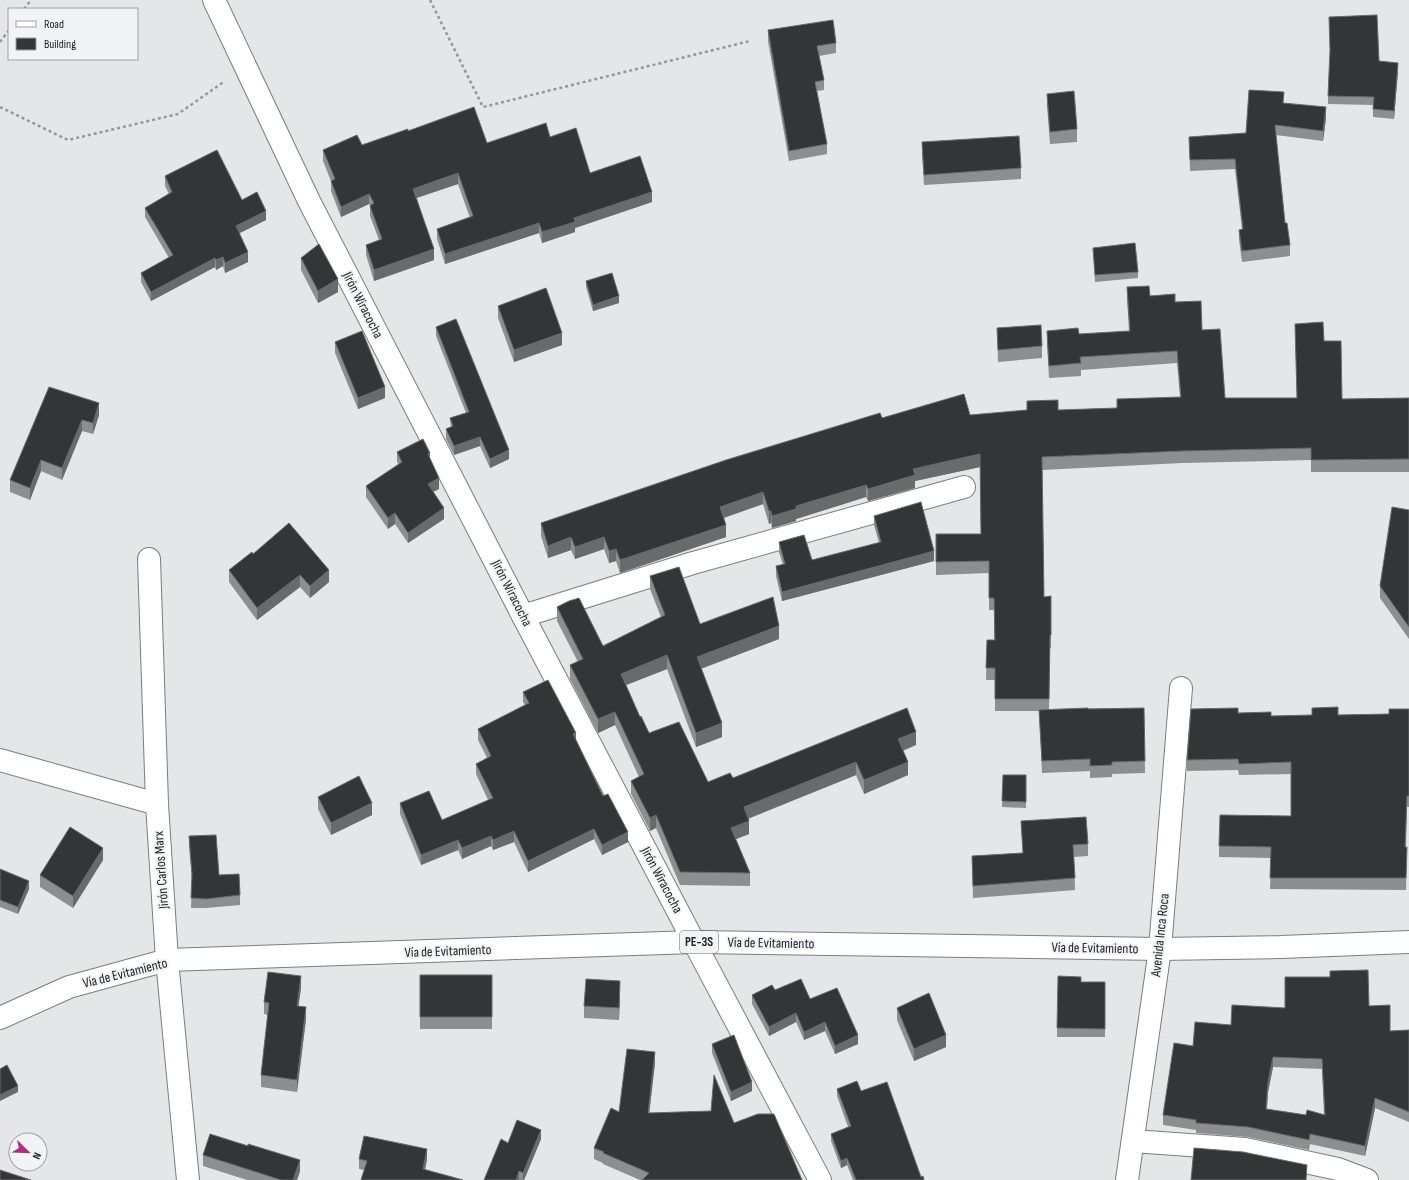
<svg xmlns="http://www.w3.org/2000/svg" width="1409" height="1180" viewBox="0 0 1409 1180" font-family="'Sofia Sans Condensed',sans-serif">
<rect width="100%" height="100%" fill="#e5e6e8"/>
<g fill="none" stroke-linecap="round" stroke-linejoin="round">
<defs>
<path id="street" d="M 149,559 L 157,804 L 167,960 L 188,1180
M 523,616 L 693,563 L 964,487
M 0,760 L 157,804
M 694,942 L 820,1180
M 1133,1141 L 1245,1149 L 1338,1169 L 1367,1180
M 1127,1180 L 1160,949 L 1181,688"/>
<path id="secondary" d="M 214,0 L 309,201 L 523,616 L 694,942"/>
<path id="highway" d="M 0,1018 L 69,987 L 167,960 L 694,942 L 1160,949 L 1281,947 L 1409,942"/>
</defs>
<use href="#street" stroke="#7c7d7f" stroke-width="24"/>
<use href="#secondary" stroke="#7c7d7f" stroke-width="24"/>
<use href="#highway" stroke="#7c7d7f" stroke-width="24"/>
<path stroke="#969799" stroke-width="2.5" stroke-dasharray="3 3" stroke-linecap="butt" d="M 430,0 L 483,107 L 750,41
M 24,9 L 31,0
M 0,42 L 9,30
M 0,107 L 68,140 L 178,114 L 225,81"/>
<use href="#street" stroke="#fff" stroke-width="22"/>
<use href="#secondary" stroke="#fff" stroke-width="22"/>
<use href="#highway" stroke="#fff" stroke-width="22"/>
</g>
<path fill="#8c8e90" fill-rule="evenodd" d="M 768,30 L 836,43 L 836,53 L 819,56 L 824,80 L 824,90 L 817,91 L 827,144 L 827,154 L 789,161 L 768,41 Z
M 1379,61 L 1398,71 L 1394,119 L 1373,117 L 1373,105 L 1328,104 L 1328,96 Z
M 1047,94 L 1077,129 L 1077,142 L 1050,144 L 1047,106 Z
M 1284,103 L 1326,118 L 1323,141 L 1276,135 L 1285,223 L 1290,245 L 1290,256 L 1242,262 L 1239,240 L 1239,230 L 1242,229 L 1235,169 L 1190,171 L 1189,137 L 1246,133 Z
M 408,131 L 487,143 L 550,137 L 590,173 L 652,202 L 575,228 L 575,232 L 542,243 L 539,233 L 445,264 L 437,239 L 437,229 L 470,218 L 458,184 L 417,198 L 434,260 L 374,281 L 366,255 L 366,245 L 379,240 L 370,216 L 370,206 L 369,204 L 341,217 L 331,191 L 331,181 L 323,161 L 323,150 L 362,145 Z
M 922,142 L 1021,168 L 1021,179 L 924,185 L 922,153 Z
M 165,176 L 242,200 L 266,220 L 239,233 L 248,262 L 225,273 L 223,266 L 216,270 L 215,267 L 151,301 L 141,282 L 141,273 L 169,258 L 145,217 L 145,208 L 169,194 L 165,186 Z
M 1093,248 L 1138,272 L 1138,278 L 1095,282 Z
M 301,258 L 338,292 L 318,303 L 301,270 Z
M 586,281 L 619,303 L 593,311 L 586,287 Z
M 1127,287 L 1150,296 L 1175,302 L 1202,330 L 1225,398 L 1297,398 L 1295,324 L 1324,341 L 1342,399 L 1409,398 L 1409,472 L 1311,472 L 1311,460 L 1182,463 L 1042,470 L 1044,597 L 1051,596 L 1051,648 L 1050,648 L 1049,709 L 1144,708 L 1145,773 L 1112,774 L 1112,777 L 1090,778 L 1090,771 L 1042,773 L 1039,711 L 995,711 L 995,680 L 986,680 L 987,640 L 994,640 L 994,610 L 989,610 L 989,573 L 936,575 L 936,534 L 981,534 L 980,467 L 915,481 L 915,488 L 868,501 L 866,497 L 796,519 L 796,521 L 772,528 L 771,523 L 769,524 L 763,504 L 724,518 L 726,537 L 620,573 L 616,561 L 609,563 L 604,549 L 575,559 L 571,550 L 548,558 L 541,536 L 541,523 L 882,418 L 970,415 L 1058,410 L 1117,408 L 1180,397 L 1177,363 L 1081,370 L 1081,376 L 1049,378 L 1047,343 L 1047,331 L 1079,334 L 1129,331 L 1127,299 Z
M 498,306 L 562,345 L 514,362 L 498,318 Z
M 436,327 L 509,459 L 490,468 L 480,446 L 454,455 L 446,439 L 446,429 L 451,427 L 450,418 L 466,413 L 436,336 Z
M 997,328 L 1042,346 L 1042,358 L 998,362 Z
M 335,342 L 385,398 L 358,409 L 335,353 Z
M 49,387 L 99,415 L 93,434 L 82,431 L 62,480 L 41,471 L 30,500 L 10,492 L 10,480 Z
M 397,452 L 430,460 L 439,489 L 433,492 L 444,519 L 408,543 L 395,524 L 388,529 L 366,497 L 366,486 L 399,465 L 397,462 Z
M 1409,510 L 1409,639 L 1380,598 L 1380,586 Z
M 874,516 L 934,561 L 782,601 L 776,576 L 776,566 L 783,565 L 779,552 L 779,542 L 812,560 L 879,543 L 874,525 Z
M 253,554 L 329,582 L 310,598 L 300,587 L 257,620 L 229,582 L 229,570 Z
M 650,576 L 700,624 L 779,639 L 701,669 L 722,737 L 696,747 L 667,669 L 626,685 L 640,717 L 649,733 L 708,782 L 733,778 L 916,745 L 903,751 L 908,775 L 864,794 L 856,775 L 748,819 L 749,834 L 736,839 L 750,873 L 750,886 L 680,885 L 656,828 L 650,831 L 631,794 L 631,781 L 639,777 L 615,725 L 598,733 L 570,679 L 570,665 L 578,662 L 557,621 L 557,607 L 603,646 L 661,617 L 650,589 Z
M 523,692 L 576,739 L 603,796 L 628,842 L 602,855 L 594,839 L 528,872 L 514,842 L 493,850 L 491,846 L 462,859 L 458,850 L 421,865 L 400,814 L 400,803 L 442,820 L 488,800 L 476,774 L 476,764 L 487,758 L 478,740 L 478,729 L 525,705 L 523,702 Z
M 1409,709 L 1409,807 L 1407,807 L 1406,847 L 1407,847 L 1406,890 L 1270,889 L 1271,858 L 1219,857 L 1219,846 L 1291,816 L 1291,774 L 1239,775 L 1238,770 L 1187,771 L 1187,760 L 1238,713 L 1271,716 L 1389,714 Z
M 1003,775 L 1026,775 L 1026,808 L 1002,807 Z
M 318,797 L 372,815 L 331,835 L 318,809 Z
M 1021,821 L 1088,844 L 1088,856 L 1074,857 L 1075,890 L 973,898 L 972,856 L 1023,853 Z
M 189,836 L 219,875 L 240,895 L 240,905 L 206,908 L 191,908 L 192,880 L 189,846 Z
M 103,860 L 73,908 L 40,887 L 40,875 Z
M 0,869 L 29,889 L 18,914 L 0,907 Z
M 420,975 L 492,975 L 492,1029 L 420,1029 Z
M 1081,982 L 1105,982 L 1105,1037 L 1057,1037 L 1057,1028 Z
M 301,988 L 298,1006 L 306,1019 L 297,1092 L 261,1087 L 261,1075 L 268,1015 L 264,1014 L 264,1002 Z
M 775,990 L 810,999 L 858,1044 L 835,1054 L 825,1031 L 804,1040 L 796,1022 L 769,1036 L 752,1004 L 752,995 Z
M 620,993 L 619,1020 L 584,1018 L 584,1006 Z
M 1369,1006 L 1390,1031 L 1409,1030 L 1409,1122 L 1375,1108 L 1365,1156 L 1310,1144 L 1309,1150 L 1248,1137 L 1196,1133 L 1196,1130 L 1163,1125 L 1163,1115 L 1193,1046 L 1231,1025 L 1285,1008 ZM 1273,1067 L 1322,1069 L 1324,1115 L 1306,1115 L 1267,1109 L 1268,1092 Z
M 897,1008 L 946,1047 L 914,1061 L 897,1020 Z
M 712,1044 L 752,1091 L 731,1101 L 712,1053 Z
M 655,1063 L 649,1113 L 734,1123 L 802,1180 L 640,1180 L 603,1164 L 603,1163 L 594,1159 L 594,1148 Z
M 837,1089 L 861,1091 L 921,1177 L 924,1180 L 853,1180 L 847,1165 L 841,1168 L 831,1141 L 831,1134 L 848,1127 L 837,1096 Z
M 541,1139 L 524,1180 L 484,1180 L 508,1143 Z
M 248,1146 L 300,1171 L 297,1180 L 247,1180 L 203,1166 L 203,1155 Z
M 359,1159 L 427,1159 L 425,1170 L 364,1170 L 359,1169 Z"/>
<path fill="#696a6c" d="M 1398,63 L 1398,71 L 1394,119 L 1394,111 Z
M 1326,107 L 1326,118 L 1323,141 L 1323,131 Z
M 458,173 L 458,184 L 413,199 L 413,189 Z
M 652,192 L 652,202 L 575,228 L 575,232 L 542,243 L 542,232 L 574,218 Z
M 369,194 L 369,204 L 341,217 L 341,207 Z
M 266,211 L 266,220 L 236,235 L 236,226 Z
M 539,223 L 539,233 L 445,264 L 445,254 Z
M 434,249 L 434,260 L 374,281 L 374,270 Z
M 248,252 L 248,262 L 225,273 L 225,263 Z
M 223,257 L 223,266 L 216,270 L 216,260 Z
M 215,258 L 215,267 L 151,301 L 151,292 Z
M 338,279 L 338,292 L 318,303 L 318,291 Z
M 619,296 L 619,303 L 593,311 L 593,305 Z
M 562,333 L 562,345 L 514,362 L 514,350 Z
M 385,387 L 385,398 L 358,409 L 358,398 Z
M 99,403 L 99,415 L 93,434 L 93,423 Z
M 82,420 L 82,431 L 62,480 L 62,468 Z
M 480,437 L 480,446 L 454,455 L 454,446 Z
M 509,450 L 509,459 L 490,468 L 490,459 Z
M 430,453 L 430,464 L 428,454 Z
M 980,454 L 980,467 L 915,481 L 915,488 L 868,501 L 868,489 L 913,469 Z
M 41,460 L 41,471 L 30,500 L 30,488 Z
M 439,478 L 439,489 L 428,494 L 428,484 Z
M 866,485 L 866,497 L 796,519 L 796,521 L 772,528 L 772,516 L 796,506 Z
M 763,492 L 763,504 L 720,519 L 720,507 Z
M 444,508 L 444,519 L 408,543 L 408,533 Z
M 769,511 L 771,511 L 771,523 L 769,524 Z
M 395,513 L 395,524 L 388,529 L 388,518 Z
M 726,525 L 726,537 L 620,573 L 620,560 Z
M 571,537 L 571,550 L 548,558 L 548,546 Z
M 604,537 L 604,549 L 575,559 L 575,547 Z
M 616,549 L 616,561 L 609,563 L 609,551 Z
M 934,551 L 934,561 L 782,601 L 782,592 Z
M 329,570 L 329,582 L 310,598 L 310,586 Z
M 300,575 L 300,587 L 257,620 L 257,608 Z
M 779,626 L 779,639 L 697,670 L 697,657 Z
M 667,655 L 667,669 L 621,687 L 621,674 Z
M 615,712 L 615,725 L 598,733 L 598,719 Z
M 722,723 L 722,737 L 696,747 L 696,733 Z
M 916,732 L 916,745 L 898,752 L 898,739 Z
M 576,733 L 576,743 L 573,734 Z
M 856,762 L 856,775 L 744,820 L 744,807 Z
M 908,762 L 908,775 L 864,794 L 864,780 Z
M 372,803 L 372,815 L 331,835 L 331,823 Z
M 656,815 L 656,828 L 650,831 L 650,818 Z
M 749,821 L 749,834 L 731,841 L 731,828 Z
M 594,829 L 594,839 L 528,872 L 528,861 Z
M 514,831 L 514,842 L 493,850 L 493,840 Z
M 628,832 L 628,842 L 602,855 L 602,845 Z
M 491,836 L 491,846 L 462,859 L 462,848 Z
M 458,840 L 458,850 L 421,865 L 421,855 Z
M 103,848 L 103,860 L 73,908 L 73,896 Z
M 29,881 L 29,889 L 18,914 L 18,907 Z
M 301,976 L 301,988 L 297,1018 L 297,1006 Z
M 620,981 L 620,993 L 619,1020 L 619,1008 Z
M 306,1007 L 306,1019 L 297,1092 L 297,1080 Z
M 796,1013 L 796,1022 L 769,1036 L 769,1027 Z
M 825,1022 L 825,1031 L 804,1040 L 804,1032 Z
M 858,1035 L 858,1044 L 835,1054 L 835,1046 Z
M 946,1035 L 946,1047 L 914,1061 L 914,1049 Z
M 655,1052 L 655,1063 L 648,1124 L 648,1113 Z
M 1273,1057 L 1273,1067 L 1268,1092 L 1266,1119 L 1268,1082 Z
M 752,1082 L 752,1091 L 731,1101 L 731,1092 Z
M 18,1086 L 18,1092 L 0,1101 L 0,1095 Z
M 1375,1098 L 1375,1108 L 1365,1156 L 1365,1146 Z
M 541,1130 L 541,1139 L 524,1180 L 523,1180 L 523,1173 Z
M 427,1149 L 427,1159 L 423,1179 L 423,1169 Z
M 847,1158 L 847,1165 L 841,1168 L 841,1161 Z
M 300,1160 L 300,1171 L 297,1180 L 293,1180 Z
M 519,1171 L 519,1180 L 516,1180 Z"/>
<path fill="#343537" stroke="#696a6c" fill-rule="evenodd" d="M 1377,15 L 1379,61 L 1398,63 L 1394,111 L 1373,109 L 1374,97 L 1328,96 L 1330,50 L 1329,17 Z
M 833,20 L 836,43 L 817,46 L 824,80 L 815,82 L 827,144 L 789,151 L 768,30 Z
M 1249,90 L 1284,92 L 1283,103 L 1326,107 L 1323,131 L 1275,125 L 1285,223 L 1287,223 L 1290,245 L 1242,251 L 1239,230 L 1243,229 L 1235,159 L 1190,160 L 1189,137 L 1246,133 Z
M 1074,91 L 1077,129 L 1050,132 L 1047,94 Z
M 474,107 L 487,143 L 546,123 L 550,137 L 576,128 L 590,173 L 640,156 L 652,192 L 574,218 L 575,222 L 542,232 L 539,223 L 445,254 L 437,229 L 473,216 L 458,173 L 413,189 L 434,249 L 374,270 L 366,245 L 382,239 L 370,206 L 374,203 L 369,194 L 341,207 L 331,181 L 335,179 L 323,150 L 357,135 L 362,145 L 408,129 L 408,131 Z
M 1019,136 L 1021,168 L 924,175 L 922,142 Z
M 217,150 L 242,200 L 257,192 L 266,211 L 236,226 L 248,252 L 225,263 L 223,257 L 216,260 L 215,258 L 151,292 L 141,273 L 173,255 L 145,208 L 172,192 L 165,176 Z
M 1135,243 L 1138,272 L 1095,275 L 1093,248 Z
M 319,244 L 338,279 L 318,291 L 301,258 Z
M 612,273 L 619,296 L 593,305 L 586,281 Z
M 1149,286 L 1150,296 L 1175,294 L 1175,302 L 1201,301 L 1202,330 L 1220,329 L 1225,398 L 1297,398 L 1295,324 L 1323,322 L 1324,341 L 1341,341 L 1342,399 L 1409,398 L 1409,459 L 1311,460 L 1311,448 L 1182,451 L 1042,457 L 1044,597 L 1051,596 L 1051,635 L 1050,635 L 1049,699 L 995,699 L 995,668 L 986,668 L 987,640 L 995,640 L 994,598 L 989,598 L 989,561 L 936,562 L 936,534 L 981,534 L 980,454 L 913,469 L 915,475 L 868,489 L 866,485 L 796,506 L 796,509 L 772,516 L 771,511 L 769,511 L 763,492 L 720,507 L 726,525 L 620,560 L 616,549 L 609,551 L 604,537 L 575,547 L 571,537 L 548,546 L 541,523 L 726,460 L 880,413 L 882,418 L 964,394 L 970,415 L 1027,410 L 1027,401 L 1058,400 L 1058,410 L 1117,408 L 1117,399 L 1181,397 L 1177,351 L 1080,357 L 1081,363 L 1049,366 L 1047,331 L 1078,328 L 1079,334 L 1130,331 L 1127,287 Z
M 546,288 L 562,333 L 514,350 L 498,306 Z
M 456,319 L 509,450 L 490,459 L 480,437 L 454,446 L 446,429 L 453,426 L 450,418 L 469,412 L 436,327 Z
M 1041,325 L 1042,346 L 998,350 L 997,328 Z
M 362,331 L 385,387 L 358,398 L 335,342 Z
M 49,387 L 99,403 L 93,423 L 82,420 L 62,468 L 41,460 L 30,488 L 10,480 Z
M 423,439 L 430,453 L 428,454 L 439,478 L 428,484 L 444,508 L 408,533 L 395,513 L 388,518 L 366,486 L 402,462 L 397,452 Z
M 921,502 L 934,551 L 782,592 L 776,566 L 785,564 L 779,542 L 804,535 L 812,560 L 881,542 L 874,516 Z
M 1392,507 L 1409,510 L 1409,627 L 1380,586 Z
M 289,523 L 329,570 L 310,586 L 300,575 L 257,608 L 229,570 L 252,552 L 253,554 Z
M 679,567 L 700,624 L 773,597 L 779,626 L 697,657 L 722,723 L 696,733 L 667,655 L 621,674 L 640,717 L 641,716 L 649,733 L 679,722 L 708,782 L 730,773 L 733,778 L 907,708 L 916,732 L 898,739 L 908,762 L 864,780 L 856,762 L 744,807 L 749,821 L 731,828 L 750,873 L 680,872 L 656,815 L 650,818 L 631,781 L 644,774 L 615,712 L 598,719 L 570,665 L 583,659 L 557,607 L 569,601 L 579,598 L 603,646 L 665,615 L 650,576 Z
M 548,680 L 576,733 L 573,734 L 603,796 L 608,794 L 628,832 L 602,845 L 594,829 L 528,861 L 514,831 L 493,840 L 491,836 L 462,848 L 458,840 L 421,855 L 400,803 L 429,791 L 442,820 L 493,798 L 476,764 L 491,756 L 478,729 L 529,703 L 523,692 Z
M 1338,707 L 1338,715 L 1389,714 L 1389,709 L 1409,709 L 1409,796 L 1407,796 L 1405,847 L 1407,847 L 1406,878 L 1270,878 L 1271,847 L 1219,846 L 1220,815 L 1291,816 L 1291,762 L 1239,764 L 1238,759 L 1187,760 L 1191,709 L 1238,708 L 1238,713 L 1271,712 L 1271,716 L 1312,715 L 1312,708 Z
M 1088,708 L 1088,709 L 1144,708 L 1145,761 L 1112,762 L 1112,765 L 1090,766 L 1090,759 L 1042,761 L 1039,710 Z
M 1003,775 L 1026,775 L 1026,802 L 1002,801 Z
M 359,776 L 372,803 L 331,823 L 318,797 Z
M 1086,817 L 1088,844 L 1073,845 L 1075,878 L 973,886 L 972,856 L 1023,853 L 1021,821 Z
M 70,827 L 103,848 L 73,896 L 40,875 Z
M 216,835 L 219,875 L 239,874 L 240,895 L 206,899 L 191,898 L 192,874 L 189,836 Z
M 0,869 L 29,881 L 18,907 L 0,900 Z
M 1368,970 L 1369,1006 L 1390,1005 L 1390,1031 L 1409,1030 L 1409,1112 L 1375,1098 L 1365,1146 L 1310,1134 L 1309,1140 L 1248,1127 L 1196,1123 L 1196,1120 L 1163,1115 L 1174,1043 L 1193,1046 L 1195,1022 L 1231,1025 L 1232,1005 L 1285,1008 L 1285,977 L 1330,977 L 1330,971 ZM 1273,1057 L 1322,1059 L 1325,1115 L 1307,1110 L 1306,1115 L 1266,1109 L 1268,1082 Z
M 268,972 L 301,976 L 297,1006 L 306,1007 L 297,1080 L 261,1075 L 269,1003 L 264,1002 Z
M 420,975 L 492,975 L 492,1017 L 420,1017 Z
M 1058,976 L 1081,977 L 1081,982 L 1105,982 L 1105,1029 L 1057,1028 Z
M 586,979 L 620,981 L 619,1008 L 584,1006 Z
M 801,979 L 810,999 L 837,988 L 858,1035 L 835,1046 L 825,1022 L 804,1032 L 796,1013 L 769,1027 L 752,995 L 772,985 L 775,990 Z
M 929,993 L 946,1035 L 914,1049 L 897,1008 Z
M 734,1035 L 752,1082 L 731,1092 L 712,1044 Z
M 627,1049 L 655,1052 L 648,1113 L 711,1111 L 714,1075 L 734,1123 L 758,1114 L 774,1114 L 802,1180 L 642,1180 L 649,1173 L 603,1153 L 604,1152 L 594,1148 L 611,1108 L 619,1112 Z
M 7,1065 L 18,1086 L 0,1095 L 0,1069 Z
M 857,1081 L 861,1091 L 887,1082 L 921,1177 L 923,1176 L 924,1180 L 856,1180 L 847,1158 L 841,1161 L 831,1134 L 851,1126 L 837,1089 Z
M 517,1120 L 541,1130 L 523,1173 L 519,1171 L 516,1180 L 484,1180 L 501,1139 L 508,1143 Z
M 210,1134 L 248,1146 L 248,1144 L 300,1160 L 293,1180 L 281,1180 L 203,1155 Z
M 364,1136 L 427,1149 L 423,1169 L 463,1180 L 361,1180 L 367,1161 L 359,1159 Z
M 1194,1148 L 1243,1152 L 1307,1165 L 1306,1180 L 1191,1180 Z
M 0,1170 L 31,1180 L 0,1180 Z"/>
<g text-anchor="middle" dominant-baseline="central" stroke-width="4" stroke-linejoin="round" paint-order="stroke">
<rect fill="#f2f3f6" stroke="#606162" stroke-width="1" x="680" y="931" width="38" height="22" rx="3"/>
<g font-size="13" font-weight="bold" fill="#222223">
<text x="699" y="942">PE-3S</text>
</g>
<g font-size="14" fill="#222223" stroke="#f2f3f6">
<text transform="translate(363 305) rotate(63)">Jirón Wiracocha</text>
<text transform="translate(512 593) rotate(63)">Jirón Wiracocha</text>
<text transform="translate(161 870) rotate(-94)">Jirón Carlos Marx</text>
<text transform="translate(662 880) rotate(62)">Jirón Wiracocha</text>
<text transform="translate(1160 935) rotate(-84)">Avenida Inca Roca</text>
<text transform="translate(771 943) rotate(1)">Vía de Evitamiento</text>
<text transform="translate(1095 948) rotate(1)">Vía de Evitamiento</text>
<text transform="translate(448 951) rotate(-2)">Vía de Evitamiento</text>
<text transform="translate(125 973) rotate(-14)">Vía de Evitamiento</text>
</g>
</g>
<rect x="8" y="8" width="130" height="52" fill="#f2f3f6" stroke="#9f9fa2"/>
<rect x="16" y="21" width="20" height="6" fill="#ffffff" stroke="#9f9fa2"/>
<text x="44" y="28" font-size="12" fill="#222223">Road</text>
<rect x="16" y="38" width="20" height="12" fill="#343537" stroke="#9f9fa2"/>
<text x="44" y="48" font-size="12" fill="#222223">Building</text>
<g transform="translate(28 1152) rotate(113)"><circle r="19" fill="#f2f3f6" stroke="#9f9fa2"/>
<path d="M0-3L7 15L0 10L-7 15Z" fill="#ac3183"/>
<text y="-6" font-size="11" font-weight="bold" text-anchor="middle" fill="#222223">N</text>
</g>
</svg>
